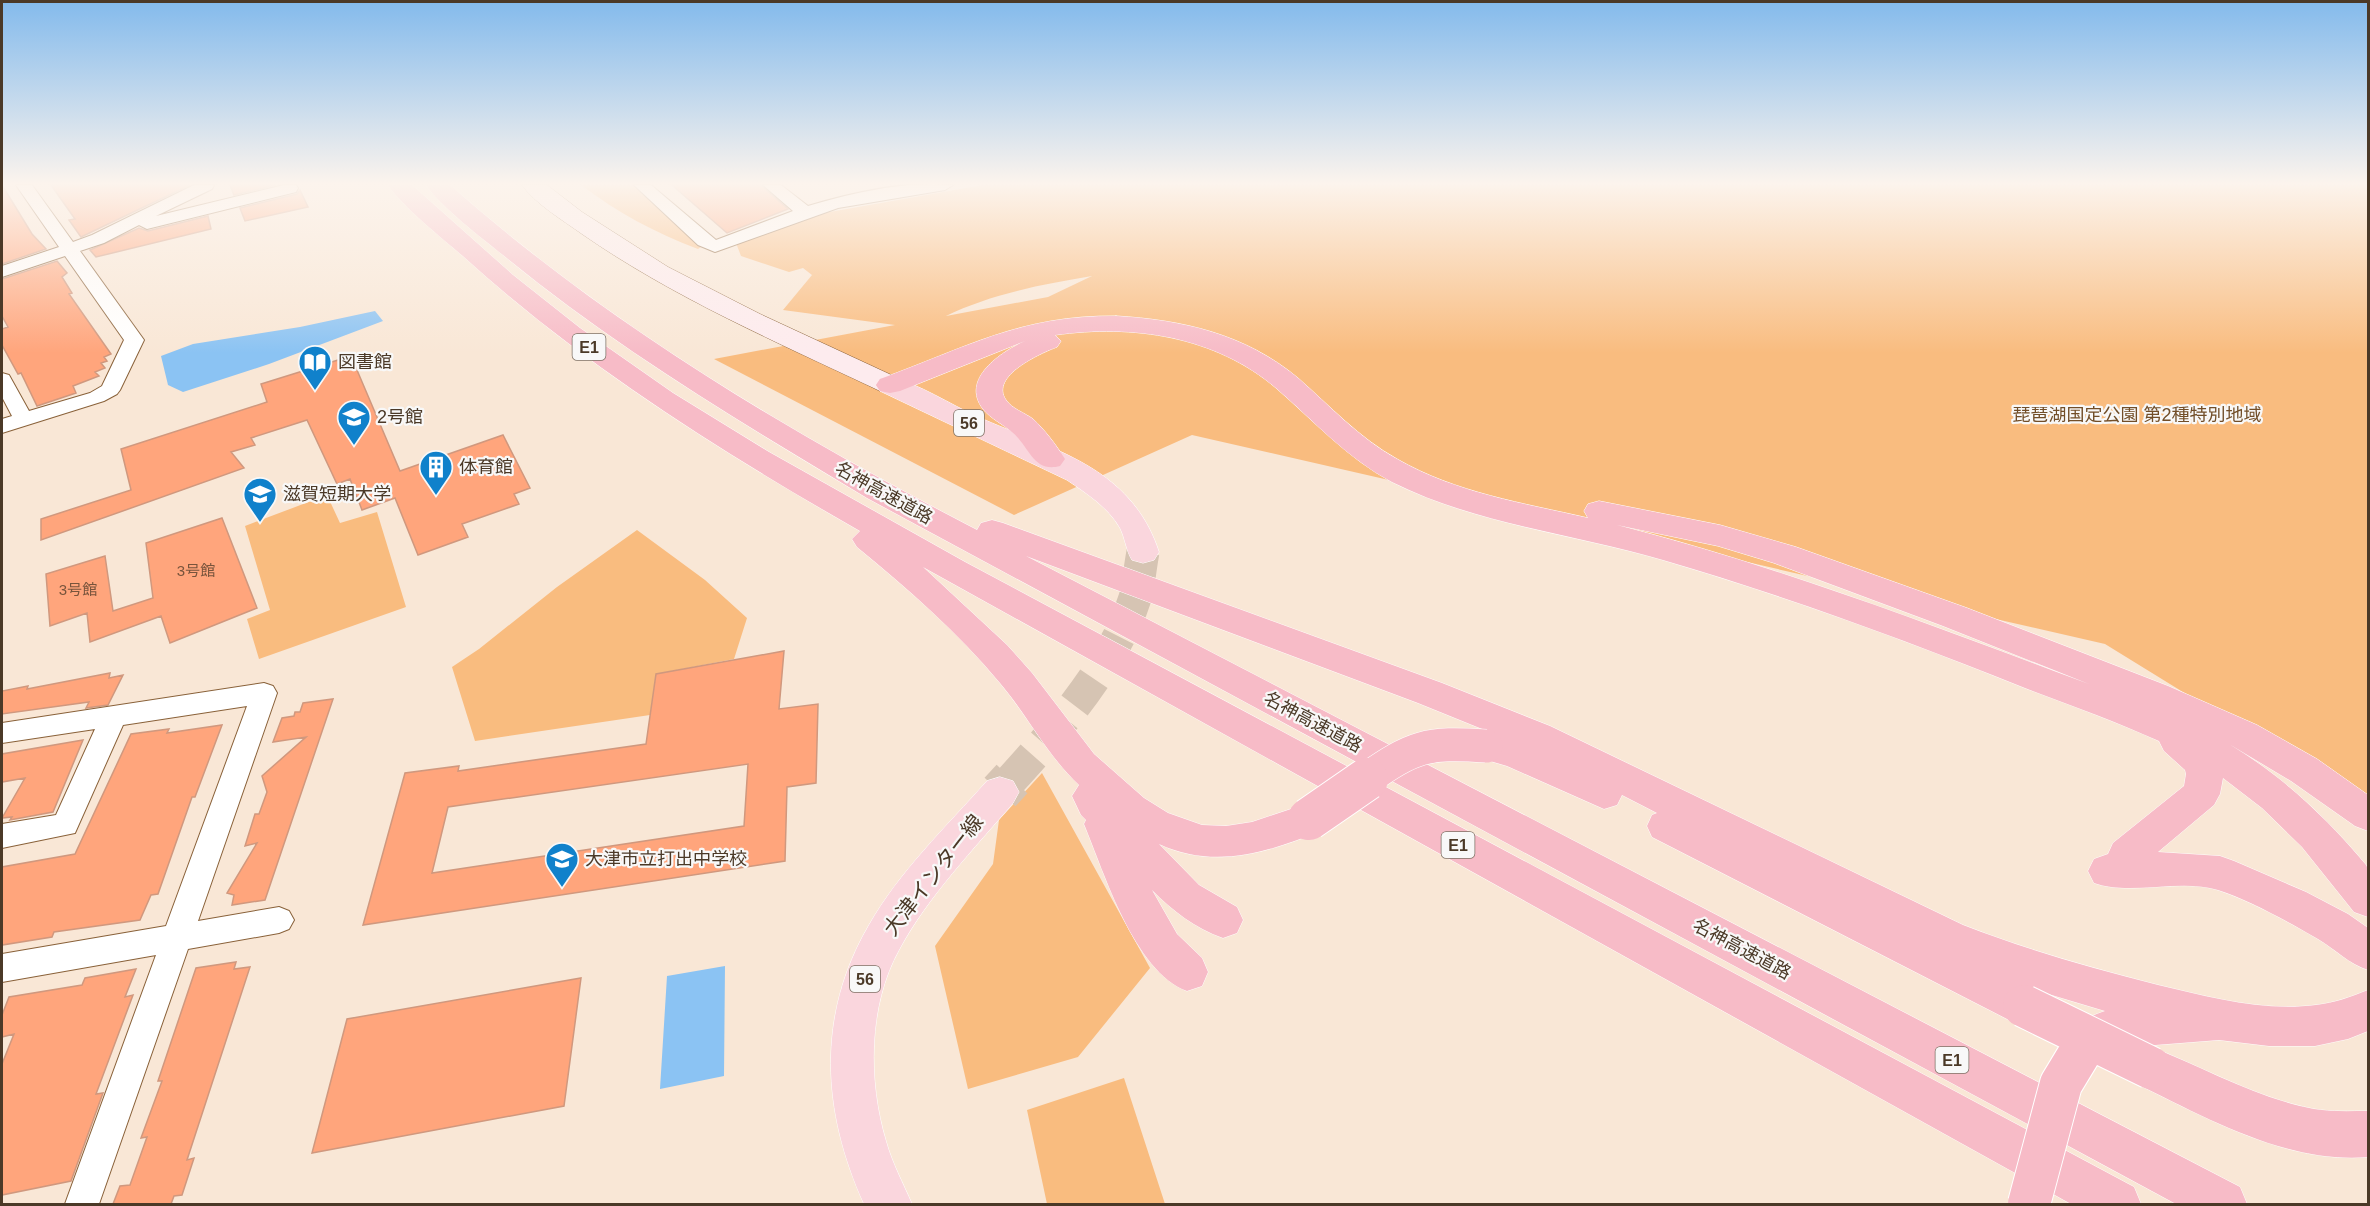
<svg xmlns="http://www.w3.org/2000/svg" width="2370" height="1206" viewBox="0 0 2370 1206" font-family="Arial,'Noto Sans JP',sans-serif">
<rect width="100%" height="100%" fill="#f9e7d6"/>
<path fill="#f9bc7f" fill-rule="evenodd" d="M 581,185 L 634,185 L 701,247 L 698,249 C 655,233 617,212 581,185 Z
M 983,185 L 2368,185 L 2368,806 L 2105,644 L 1192,435 L 1014,515 L 714,359 L 895,325 L 783,310 L 812,275 L 803,268 L 789,272 L 741,256 L 736,243 L 824,213 ZM 1092,276 L 1048,297 L 946,316 C 990,294 1044,284 1092,276 Z
M 327,495 L 340,523 L 377,512 L 406,607 L 259,659 L 247,619 L 270,610 L 245,526 Z
M 637,530 L 705,580 L 747,618 L 734,659 L 656,674 L 650,715 L 475,741 L 452,667 L 479,649 L 557,587 Z
M 1042,773 L 1150,968 L 1078,1057 L 968,1089 L 935,946 L 993,864 L 999,820 Z
M 1124,1078 L 1165,1204 L 1047,1204 L 1027,1110 Z"/>
<path fill="#8bc3f3" d="M 375,311 L 383,321 L 269,364 L 183,392 L 168,385 L 161,356 L 193,344 L 300,327 Z
M 725,966 L 724,1076 L 660,1089 L 667,976 Z"/>
<path fill="#ffa57c" stroke="#d0987e" stroke-width="1.5" fill-rule="evenodd" d="M 2,185 L 32,234 L 46,249 L 2,264 Z
M 51,185 L 190,185 L 81,237 L 69,220 L 75,219 Z
M 230,185 L 276,185 L 234,195 Z
M 672,185 L 761,185 L 788,209 L 727,233 Z
M 300,190 L 308,207 L 245,221 L 240,208 L 297,194 Z
M 208,216 L 211,229 L 96,257 L 90,250 L 139,228 L 148,231 Z
M 57,261 L 67,273 L 62,277 L 72,293 L 69,294 L 111,354 L 104,357 L 107,361 L 101,363 L 105,368 L 95,372 L 99,376 L 73,386 L 76,393 L 37,406 L 21,373 L 18,374 L 2,345 L 2,329 L 8,327 L 2,316 L 2,279 Z
M 351,356 L 400,471 L 503,435 L 530,488 L 514,494 L 519,504 L 462,524 L 468,537 L 418,555 L 395,498 L 362,510 L 350,479 L 337,484 L 307,420 L 251,438 L 255,445 L 231,452 L 244,468 L 41,540 L 41,519 L 131,490 L 121,449 L 267,402 L 261,384 Z
M 222,518 L 257,608 L 170,643 L 161,616 L 90,642 L 87,613 L 50,626 L 46,574 L 105,556 L 113,611 L 153,598 L 146,543 Z
M 784,651 L 779,709 L 818,704 L 816,783 L 787,787 L 785,861 L 363,925 L 405,773 L 459,766 L 458,771 L 646,744 L 656,674 ZM 748,764 L 744,826 L 432,873 L 448,807 Z
M 110,673 L 109,678 L 123,675 L 108,705 L 86,708 L 89,702 L 2,714 L 2,691 L 28,686 L 27,689 Z
M 333,699 L 265,900 L 232,905 L 234,895 L 227,893 L 257,843 L 245,846 L 255,814 L 259,814 L 267,792 L 262,776 L 306,737 L 273,742 L 282,718 L 294,716 L 295,712 L 300,712 L 303,703 Z
M 222,725 L 195,797 L 192,797 L 158,894 L 151,895 L 140,920 L 54,932 L 52,937 L 2,945 L 2,867 L 75,854 L 131,734 L 169,729 L 167,733 Z
M 83,740 L 53,812 L 10,820 L 12,817 L 2,818 L 25,778 L 2,782 L 2,754 Z
M 236,962 L 234,969 L 250,967 L 187,1160 L 194,1158 L 182,1195 L 174,1196 L 171,1204 L 113,1204 L 120,1186 L 130,1185 L 147,1137 L 141,1138 L 162,1081 L 158,1081 L 196,968 Z
M 136,969 L 125,997 L 133,995 L 96,1094 L 103,1093 L 71,1181 L 2,1195 L 2,1064 L 14,1034 L 2,1037 L 2,1015 L 9,997 L 82,985 L 85,978 Z
M 581,978 L 564,1106 L 312,1153 L 347,1019 Z"/>
<g fill="none" stroke-linecap="round" stroke-linejoin="round">
<path stroke="#d6c4b3" stroke-width="33" stroke-dasharray="33 16" stroke-linecap="butt" d="M 1011,780 C 1058,728 1113,666 1135,598 C 1139,583 1140,567 1143,552"/>
<path stroke="#d6c4b3" stroke-width="42" stroke-dasharray="42 21" stroke-linecap="butt" d="M 1000,792 L 1012,779"/>
<defs>
<path id="street" d="M 16,185 L 32,185 L 73,242 L 92,235 L 194,185 L 214,185 L 212,189 L 156,216 L 284,185 L 296,185 L 298,188 L 296,192 L 147,229 L 139,225 L 104,243 L 80,251 L 144,340 L 120,390 L 117,394 L 104,401 L 2,433 L 2,419 L 12,416 L 2,397 L 2,373 L 9,375 L 29,411 L 90,393 L 102,386 L 124,340 L 65,256 L 2,277 L 2,266 L 59,247 Z
M 634,185 L 651,185 L 716,240 L 793,211 L 763,185 L 781,185 L 808,206 C 851,193 909,180 953,185 L 945,190 L 838,208 L 715,252 L 698,245 Z
M 264,683 L 273,686 L 277,693 L 198,921 L 279,907 L 289,911 L 294,920 L 289,929 L 279,933 L 188,949 L 99,1204 L 65,1204 L 156,955 L 2,982 L 2,954 L 166,926 L 247,706 L 123,725 L 75,833 L 2,848 L 2,824 L 56,815 L 95,729 L 2,743 L 2,723 Z"/>
<path id="secondary" d="M 522,185 L 547,185 L 582,212 L 668,267 L 760,314 L 900,379 L 904,385 L 900,391 L 890,393 L 880,391 C 779,343 674,298 582,234 C 564,221 534,203 522,185 Z"/>
<path id="primary" d="M 890,377 C 920,384 949,404 978,417 C 1052,450 1131,466 1159,552 L 1154,560 L 1143,563 L 1132,560 C 1126,550 1125,538 1120,528 C 1108,507 1086,493 1067,480 L 880,391 L 876,385 L 880,379 Z
M 1000,777 L 1013,781 L 1019,792 L 1013,803 C 974,849 928,896 899,950 C 868,1006 868,1081 886,1141 C 892,1163 903,1183 912,1204 L 864,1204 C 822,1111 816,1016 869,925 C 899,872 946,827 987,781 Z"/>
<path id="highway" d="M 388,185 L 412,185 L 513,275 L 580,328 L 673,393 L 769,452 L 965,562 L 2134,1187 L 2141,1204 L 2071,1204 L 923,567 L 1007,645 L 1032,673 L 1094,754 L 1144,798 L 1168,813 L 1202,825 L 1226,826 L 1252,822 L 1309,803 L 1323,808 L 1328,819 L 1323,830 C 1269,852 1215,870 1159,844 L 1199,885 L 1237,907 L 1243,920 L 1237,933 L 1223,938 C 1195,928 1173,911 1152,890 L 1177,934 L 1202,958 L 1208,972 L 1202,986 L 1187,991 C 1134,971 1105,874 1084,824 L 1086,820 L 1081,815 L 1072,796 L 1079,785 C 1047,755 1028,716 1000,683 C 958,632 908,589 857,547 L 852,539 L 860,531 C 720,451 583,365 464,257 C 442,238 403,207 388,185 Z
M 426,185 L 450,185 C 608,325 790,433 977,530 L 981,523 L 992,520 L 1003,523 L 1442,683 L 1550,726 L 1963,925 C 2027,950 2092,968 2158,985 C 2209,997 2263,1012 2316,1005 C 2334,1003 2351,997 2368,990 L 2368,1031 L 2348,1039 L 2315,1046 L 2269,1046 L 2219,1040 L 2117,1048 C 2104,1054 2097,1062 2084,1067 L 2069,1061 L 2062,1046 C 2072,1023 2083,1019 2105,1011 L 2035,990 L 2039,992 L 2045,1006 L 2039,1020 L 2024,1026 L 2009,1020 L 1652,837 L 1647,826 L 1652,815 L 1657,813 L 1622,795 L 1617,805 L 1604,809 L 1507,766 L 1473,756 L 1468,746 L 1473,736 L 1486,731 L 1492,733 L 1418,703 L 1026,556 L 2240,1187 L 2247,1204 L 2176,1204 L 867,498 C 742,423 616,348 503,255 C 482,238 441,207 426,185 Z
M 1116,316 C 1183,320 1245,334 1298,378 C 1330,406 1359,438 1397,459 C 1456,493 1523,503 1588,518 L 1584,511 L 1588,504 L 1599,501 L 1720,525 L 1796,547 L 1967,608 L 2168,686 L 2257,725 L 2317,759 L 2368,795 L 2368,831 L 2355,826 L 2291,781 L 2229,744 C 2282,776 2326,817 2366,865 L 2368,869 L 2368,917 L 2354,912 L 2302,847 L 2262,808 L 2223,778 L 2220,794 L 2214,805 L 2158,852 L 2220,856 L 2234,861 L 2306,892 L 2348,914 L 2368,928 L 2368,970 C 2349,964 2335,949 2318,939 C 2289,922 2249,900 2218,890 C 2180,878 2131,896 2094,883 L 2088,871 L 2094,859 L 2108,854 L 2113,843 L 2184,786 L 2186,774 L 2185,770 L 2164,751 L 2159,741 C 2115,721 2070,705 2025,688 C 1906,640 1786,596 1663,560 C 1574,534 1476,524 1392,482 C 1347,458 1314,421 1276,388 C 1215,336 1133,324 1055,335 L 1061,341 L 1057,347 C 1041,353 989,376 1006,400 C 1012,409 1025,413 1033,419 C 1045,430 1056,445 1065,459 L 1060,466 C 1033,473 1030,447 1012,432 C 1003,424 991,419 983,409 C 960,379 1001,352 1025,341 L 900,391 L 890,393 L 880,391 L 876,385 L 880,379 C 966,348 1020,315 1116,316 ZM 1617,525 L 1718,546 L 1774,563 L 1943,626 L 2089,684 C 1933,626 1778,566 1617,525 Z
M 2151,1047 C 2205,1068 2256,1098 2314,1109 C 2332,1112 2350,1111 2368,1111 L 2368,1157 C 2287,1164 2207,1118 2135,1083 L 2129,1068 L 2135,1053 Z"/>
</defs>
<use href="#street" stroke="#896139" stroke-width="2"/>
<use href="#secondary" stroke="#896139" stroke-width="1"/>
<use href="#primary" stroke="#fff" stroke-width="1"/>
<use href="#highway" stroke="#fff" stroke-width="1"/>
<use href="#street" fill="#fff" fill-rule="evenodd"/>
<use href="#secondary" fill="#fdebee" fill-rule="evenodd"/>
<use href="#primary" fill="#fad6dd" fill-rule="evenodd"/>
<use href="#highway" fill="#f7bbc7" fill-rule="evenodd"/>
<defs>
<path id="highway-bridge-far1" d="M 1365,780 C 1414,746 1426,742 1486,746"/>
<path id="highway-bridge" d="M 1309,819 L 1367,779
M 2024,1006 L 2151,1068
M 2029,1204 L 2061,1084 L 2084,1046"/>
</defs>
<use href="#highway-bridge-far1" stroke="#fff" stroke-width="34" stroke-linecap="butt"/>
<use href="#highway-bridge" stroke="#fff" stroke-width="44" stroke-linecap="butt"/>
<use href="#highway-bridge-far1" stroke="#f7bbc7" stroke-width="33"/>
<use href="#highway-bridge" stroke="#f7bbc7" stroke-width="42"/>
</g>
<linearGradient id="sky" x2="0" y2="1"><stop stop-color="#83baec"/><stop offset="0.52" stop-color="#fcf4ed"/><stop offset="1" stop-color="#fcf4ed" stop-opacity="0"/></linearGradient>
<rect width="2370" height="353" fill="url(#sky)"/>
<defs>
<symbol id="library-pin" viewBox="-11 -11 22 30"><path d="M0 17L-7.5 6A9.5 9.5 0 1 1 7.5 6Z" fill="#1081cb" stroke="#f8f8f8"/><path d="M-6-4Q-3-5.5-.7-3.5V5Q-3 3-6 4ZM6-4Q3-5.5 .7-3.5V5Q3 3 6 4Z" fill="#fff"/></symbol>
<symbol id="university-pin" viewBox="-11 -11 22 30"><path d="M0 17L-7.5 6A9.5 9.5 0 1 1 7.5 6Z" fill="#1081cb" stroke="#f8f8f8"/><path d="M0-5L7-2L0 1L-7-2ZM-4 1L0 2.5L4 1V4Q0 6-4 4Z" fill="#fff"/></symbol>
<symbol id="building-pin" viewBox="-11 -11 22 30"><path d="M0 17L-7.5 6A9.5 9.5 0 1 1 7.5 6Z" fill="#1081cb" stroke="#f8f8f8"/><path d="M-4-6H4V6H1V3H-1V6H-4ZM-2.5-4.3h1.7v1.8h-1.7ZM.8-4.3h1.7v1.8H.8ZM-2.5-1h1.7V.8h-1.7ZM.8-1h1.7V.8H.8Z" fill="#fff"/></symbol>
<symbol id="school-pin" viewBox="-11 -11 22 30"><path d="M0 17L-7.5 6A9.5 9.5 0 1 1 7.5 6Z" fill="#1081cb" stroke="#f8f8f8"/><path d="M0-5L7-2L0 1L-7-2ZM-4 1L0 2.5L4 1V4Q0 6-4 4Z" fill="#fff"/></symbol>
</defs>
<g fill-rule="evenodd">
<use href="#library-pin" x="296" y="343" width="38" height="52"/>
<use href="#university-pin" x="335" y="398" width="38" height="52"/>
<use href="#building-pin" x="417" y="448" width="38" height="52"/>
<use href="#school-pin" x="241" y="475" width="38" height="52"/>
<use href="#school-pin" x="543" y="840" width="38" height="52"/>
</g>
<g text-anchor="middle" dominant-baseline="central" stroke-width="4.5" stroke-linejoin="round" paint-order="stroke">
<g font-size="15" fill="#78543c">
<text x="196" y="570">3号館</text>
<text x="78" y="589">3号館</text>
</g>
<g fill="#f8f8f8" stroke="#7f7266" stroke-width="1.5">
<rect x="572.5" y="334" width="33" height="26" rx="4.5"/>
<rect x="954" y="410" width="30" height="26" rx="4.5"/>
<rect x="1441.5" y="832" width="33" height="26" rx="4.5"/>
<rect x="850" y="966" width="30" height="26" rx="4.5"/>
<rect x="1935.5" y="1047" width="33" height="26" rx="4.5"/>
</g>
<g font-size="16" font-weight="bold" fill="#4b3927">
<text x="589" y="347">E1</text>
<text x="969" y="423">56</text>
<text x="1458" y="845">E1</text>
<text x="865" y="979">56</text>
<text x="1952" y="1060">E1</text>
</g>
<g font-size="18" fill="#4b3927" stroke="#f8f8f8" text-anchor="start">
<text x="338" y="362">図書館</text>
<text x="377" y="417">2号館</text>
<text x="459" y="467">体育館</text>
<text x="283" y="494">滋賀短期大学</text>
<text x="585" y="859">大津市立打出中学校</text>
</g>
<g font-size="18" fill="#724e28" stroke="#f8f8f8">
<text x="2137" y="415">琵琶湖国定公園 第2種特別地域</text>
</g>
<g font-size="18" fill="#4b3927" stroke="#f8f8f8">
<text transform="translate(884 493) rotate(29)">名神高速道路</text>
<text transform="translate(1313 722) rotate(28)">名神高速道路</text>
<text transform="translate(1742 949) rotate(28)">名神高速道路</text>
</g>
<g font-size="21" fill="#4b3927" stroke="#f8f8f8">
<text transform="translate(933 875) rotate(-52)">大津インター線</text>
</g>
</g>
<rect width="2370" height="1206" fill="none" stroke="#4b3927" stroke-width="6"/>
</svg>
